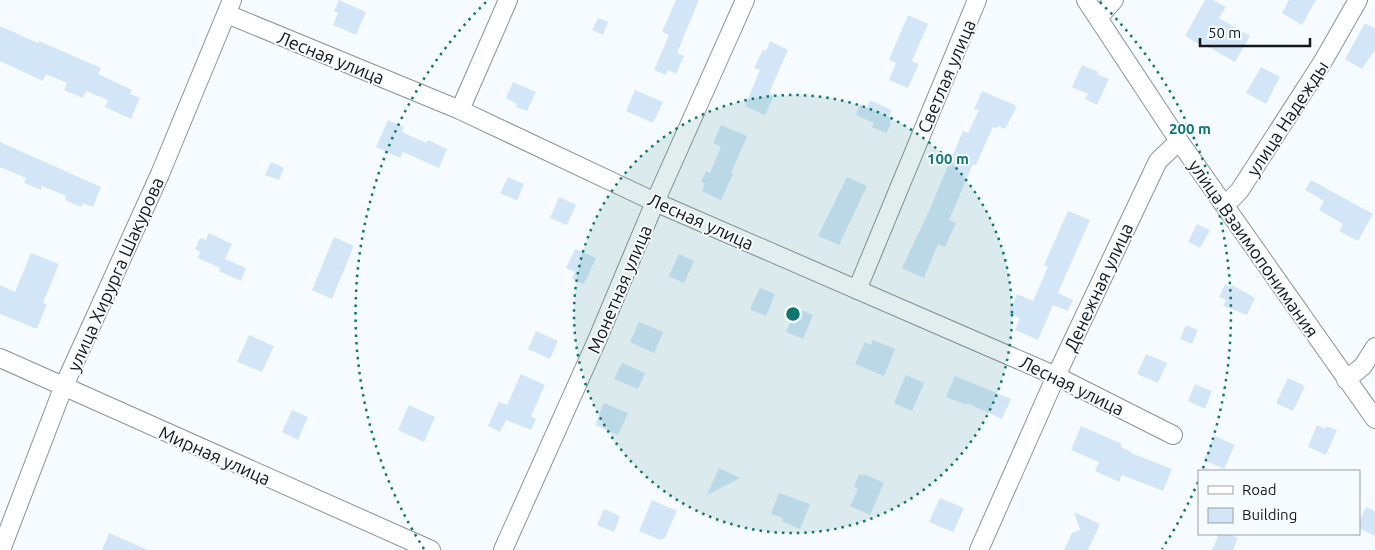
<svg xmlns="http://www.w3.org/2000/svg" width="1375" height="550" viewBox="0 0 1375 550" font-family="Ubuntu,sans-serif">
<rect width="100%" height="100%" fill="#f6fbff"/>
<path fill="#d2e6f7" d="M 339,0 L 366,12 L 356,35 L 333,25 L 338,13 L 334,11 Z
M 676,0 L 699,0 L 677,53 L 684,56 L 676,74 L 668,70 L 666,75 L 654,70 L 669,35 L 662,32 Z
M 1205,0 L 1213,0 L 1226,7 L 1219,18 L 1250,36 L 1235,62 L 1203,44 L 1202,46 L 1185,36 Z
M 1289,0 L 1316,0 L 1302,25 L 1282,13 Z
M 908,15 L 928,24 L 912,61 L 919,64 L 908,88 L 889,80 L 896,63 L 889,60 Z
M 598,18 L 608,22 L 603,35 L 592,30 Z
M 1365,23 L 1375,28 L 1375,50 L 1362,69 L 1345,59 Z
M 0,26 L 38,43 L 39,41 L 101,68 L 98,74 L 132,90 L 130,94 L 140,98 L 131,119 L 105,107 L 108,100 L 86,91 L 83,98 L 64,90 L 67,83 L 46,74 L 43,81 L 0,61 Z
M 770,41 L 788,50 L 769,93 L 774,95 L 765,115 L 745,106 L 760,70 L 754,68 L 763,50 L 766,51 Z
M 1082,65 L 1099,72 L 1097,74 L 1109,79 L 1097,105 L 1085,99 L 1088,94 L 1072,87 Z
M 1261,67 L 1280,77 L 1266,104 L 1246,93 Z
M 513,82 L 536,92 L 527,111 L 516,107 L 517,104 L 506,98 Z
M 635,90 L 663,102 L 653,123 L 626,111 Z
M 982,91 L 1017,106 L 1005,129 L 998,126 L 997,128 L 993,127 L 976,165 L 973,164 L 949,220 L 956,223 L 945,247 L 938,244 L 924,278 L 902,268 L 929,211 L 963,131 L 968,133 L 979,110 L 974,109 Z
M 870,100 L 892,110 L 889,116 L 891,124 L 886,133 L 872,127 L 874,123 L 856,115 L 860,104 L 867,108 Z
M 388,120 L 404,127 L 402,132 L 426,143 L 428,140 L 447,149 L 439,168 L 403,152 L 400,158 L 376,147 Z
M 721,125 L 747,136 L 731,173 L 733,174 L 721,200 L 702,191 L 705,183 L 701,182 L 706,171 L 710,173 L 721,147 L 713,143 Z
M 0,142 L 101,187 L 93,207 L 83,203 L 81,207 L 65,200 L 66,196 L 42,186 L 41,190 L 24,183 L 26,178 L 0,167 Z
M 271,162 L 284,168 L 279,180 L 265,175 Z
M 508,177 L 524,184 L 517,201 L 500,193 Z
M 847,177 L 867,186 L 839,245 L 818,236 Z
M 1311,180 L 1373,214 L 1358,241 L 1339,231 L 1343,224 L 1319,210 L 1324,201 L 1305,190 Z
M 559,197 L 576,205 L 567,225 L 550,218 Z
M 1068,211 L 1090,220 L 1058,293 L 1073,300 L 1068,311 L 1053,305 L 1038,340 L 1015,330 L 1020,318 L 1009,313 L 1017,294 L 1033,301 L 1048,267 L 1044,265 Z
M 1197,224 L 1210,230 L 1200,248 L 1188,242 Z
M 209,233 L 232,244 L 225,259 L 246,268 L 241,281 L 219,271 L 220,268 L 198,258 L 200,252 L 195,249 L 200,238 L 206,240 Z
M 334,237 L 354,246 L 332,299 L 312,290 Z
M 575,249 L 596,258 L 584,284 L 572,279 L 575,272 L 566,268 Z
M 31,253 L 59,264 L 43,303 L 47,304 L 37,329 L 0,314 L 0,285 L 15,292 Z
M 679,254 L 694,261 L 684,283 L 669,276 Z
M 1225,284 L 1231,287 L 1232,285 L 1255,298 L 1247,315 L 1223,306 L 1226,300 L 1219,297 Z
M 760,288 L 775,294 L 766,316 L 750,309 Z
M 796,308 L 813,315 L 803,339 L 786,332 Z
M 639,322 L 663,332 L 654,353 L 630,342 Z
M 1186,325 L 1198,330 L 1192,344 L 1180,339 Z
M 536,331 L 558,341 L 550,359 L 528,349 Z
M 249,335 L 274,346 L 262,372 L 237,362 Z
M 873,340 L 895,349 L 884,376 L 855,364 L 865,342 L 871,345 Z
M 1146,354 L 1167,363 L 1158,383 L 1137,374 Z
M 622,363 L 645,373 L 638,389 L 614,379 Z
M 521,374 L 545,385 L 531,416 L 536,419 L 531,430 L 506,420 L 500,432 L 488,426 L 499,402 L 507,405 Z
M 906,375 L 924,383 L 912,411 L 894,403 Z
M 955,376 L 1011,399 L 1002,419 L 967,403 L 967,405 L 946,397 Z
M 1288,378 L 1305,386 L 1293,411 L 1276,403 Z
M 1195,384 L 1212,391 L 1205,409 L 1188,401 Z
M 604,403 L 628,413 L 618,435 L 595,425 Z
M 409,405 L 435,417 L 424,442 L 398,430 Z
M 292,410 L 308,417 L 298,440 L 282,432 Z
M 1317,425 L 1325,429 L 1326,426 L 1337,430 L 1326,455 L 1308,447 Z
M 1081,426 L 1122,444 L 1121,447 L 1132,452 L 1131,453 L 1172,469 L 1163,491 L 1122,475 L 1119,482 L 1095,471 L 1099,462 L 1071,450 Z
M 1215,436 L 1235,445 L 1224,469 L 1204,460 Z
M 719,468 L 740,478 L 707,495 Z
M 859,474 L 863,476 L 864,474 L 884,483 L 870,515 L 850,506 L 858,489 L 854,487 Z
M 779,493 L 810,504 L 800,529 L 782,521 L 783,518 L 771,514 Z
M 940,498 L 964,508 L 953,532 L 929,522 Z
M 652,500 L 677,511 L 665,538 L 660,540 L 639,531 Z
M 1366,507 L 1375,511 L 1375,536 L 1359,528 L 1359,522 Z
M 604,509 L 620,516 L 614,532 L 597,525 Z
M 1074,512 L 1100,524 L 1088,550 L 1064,550 L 1072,533 L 1080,530 Z
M 109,533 L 148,550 L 102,550 Z
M 1219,534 L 1228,534 L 1238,538 L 1233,550 L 1212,550 Z"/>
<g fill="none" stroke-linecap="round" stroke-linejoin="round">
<defs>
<path id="minor" d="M 1086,0 L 1179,141 L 1375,419
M 227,14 L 460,110 L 655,202 L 1056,376 L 1173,435
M 1099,17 L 1114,0
M 460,110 L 508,0
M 1225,206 L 1240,190 L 1322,63 L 1358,0
M 857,290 L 977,0
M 0,358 L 431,550
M 1346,380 L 1363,366 L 1375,347
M 1,550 L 63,388 L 160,174 L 232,0
M 503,550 L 598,338 L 655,202 L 745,0
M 979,550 L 1056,376 L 1158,161 L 1179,141"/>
</defs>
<use href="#minor" stroke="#8d9297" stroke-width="20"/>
<use href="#minor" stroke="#fff" stroke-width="18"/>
</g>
<circle cx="793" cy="314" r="219" fill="#0f766e" fill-opacity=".12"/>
<g fill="none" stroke="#0f766e" stroke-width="2.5" stroke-dasharray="2.5 5">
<circle cx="793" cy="314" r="219"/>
<path d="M1198 482A438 438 0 0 1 1162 549M424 549A438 438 0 0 1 486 2M1100 2A438 438 0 0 1 1202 471"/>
</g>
<g text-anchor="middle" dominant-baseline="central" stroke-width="4" stroke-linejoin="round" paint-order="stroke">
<g font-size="18" fill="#151719" stroke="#f6fbff">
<text transform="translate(331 57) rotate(22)">Лесная улица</text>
<text transform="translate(946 76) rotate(-67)">Светлая улица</text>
<text transform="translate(1287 118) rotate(-57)">улица Надежды</text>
<text transform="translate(701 221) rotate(24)">Лесная улица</text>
<text transform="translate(1254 248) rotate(55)">улица Взаимопонимания</text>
<text transform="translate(115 274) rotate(-66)">улица Хирурга Шакурова</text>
<text transform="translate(1098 287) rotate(-65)">Денежная улица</text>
<text transform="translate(619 289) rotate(-67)">Монетная улица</text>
<text transform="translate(1072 385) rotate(26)">Лесная улица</text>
<text transform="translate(215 455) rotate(24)">Мирная улица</text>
</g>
</g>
<circle cx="793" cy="314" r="8" fill="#0f766e" stroke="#f6fbff" stroke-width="2.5"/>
<g font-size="15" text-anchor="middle" font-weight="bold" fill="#0f766e" stroke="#f6fbff" stroke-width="4" stroke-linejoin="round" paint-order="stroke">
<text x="1190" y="134">200 m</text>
<text x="948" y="164">100 m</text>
</g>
<rect x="1198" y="470" width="162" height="65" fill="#f6fbff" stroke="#9ca0a3"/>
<rect x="1208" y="486" width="25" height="8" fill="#ffffff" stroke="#9ca0a3"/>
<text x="1242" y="495" font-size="15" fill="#151719">Road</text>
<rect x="1208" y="508" width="25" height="15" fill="#d2e6f7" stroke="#9ca0a3"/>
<text x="1242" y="520" font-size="15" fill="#151719">Building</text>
<path d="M1200 38v8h110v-8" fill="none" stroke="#151719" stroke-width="2.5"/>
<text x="1208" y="38" font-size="15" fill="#151719" stroke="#f6fbff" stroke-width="4" paint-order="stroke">50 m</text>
</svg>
